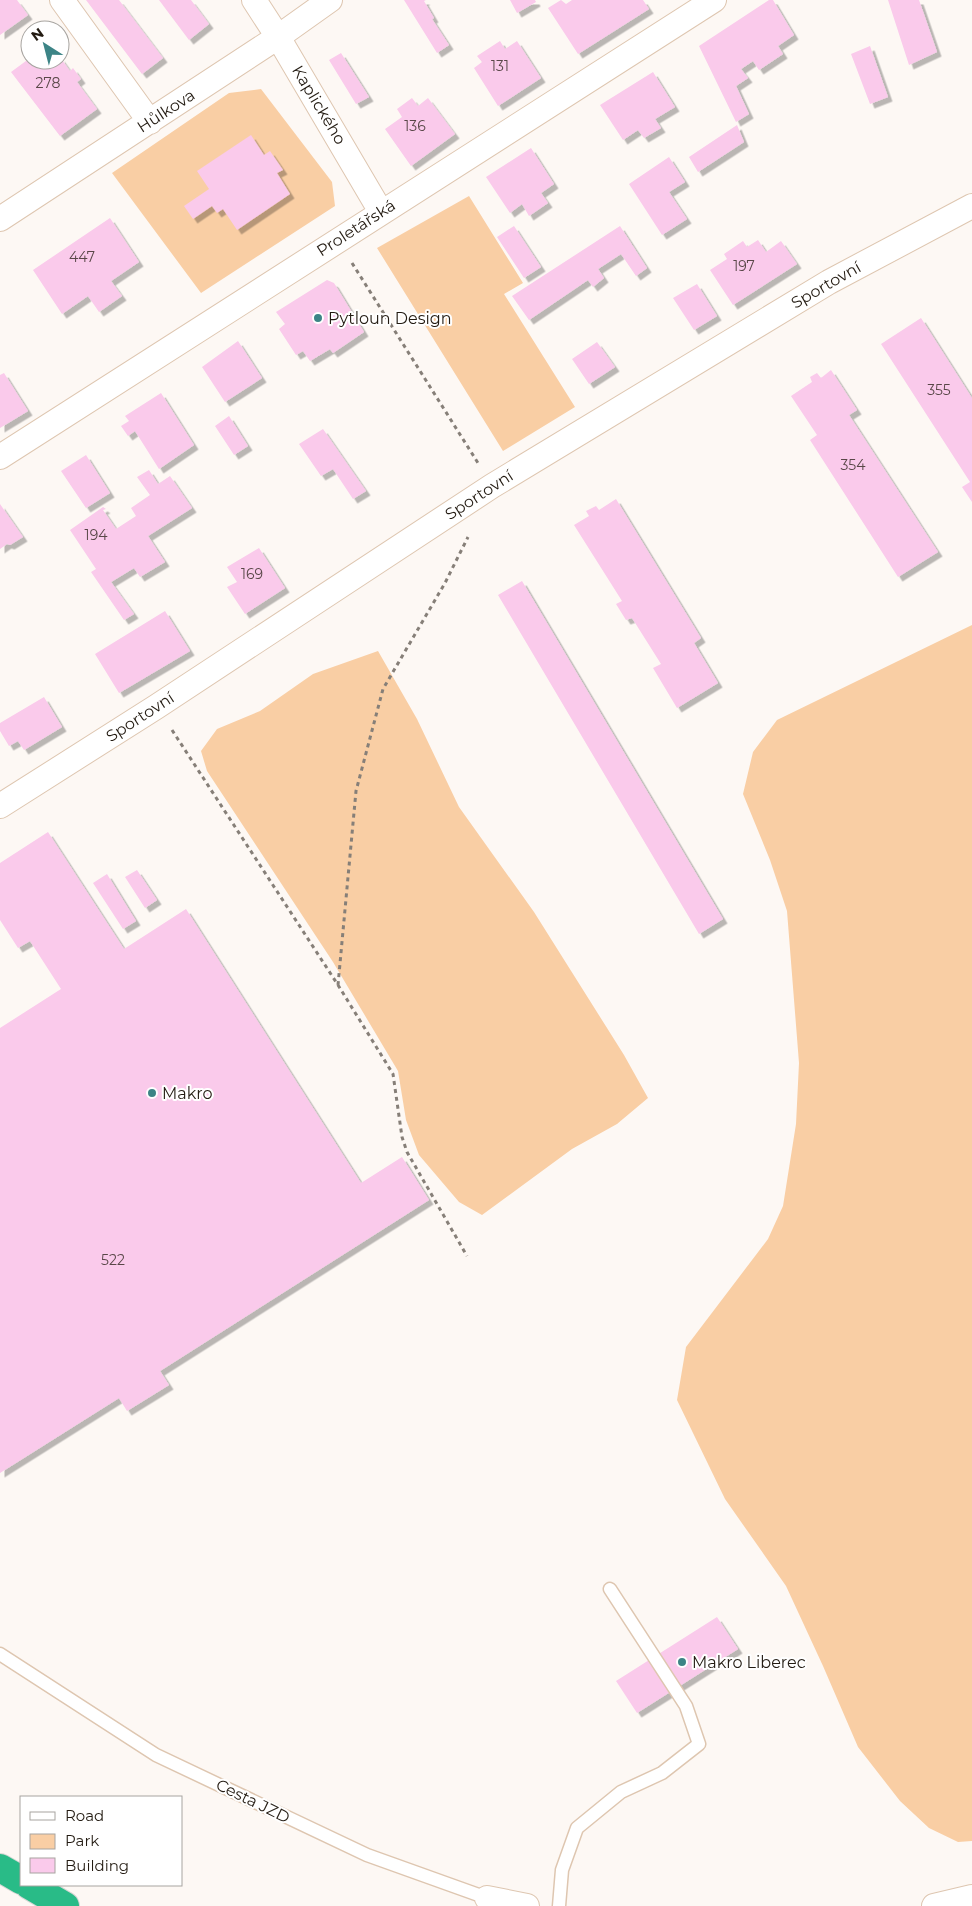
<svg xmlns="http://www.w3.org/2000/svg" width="972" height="1906" viewBox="0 0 972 1906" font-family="Montserrat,sans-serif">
<defs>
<filter id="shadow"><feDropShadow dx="4.5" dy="4.5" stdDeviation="0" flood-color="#0004"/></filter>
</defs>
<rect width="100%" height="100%" fill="#fdf8f4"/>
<path fill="#f9cea4" d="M 261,89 L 332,182 L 335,206 L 201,293 L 112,173 L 229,93 Z
M 469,196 L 523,283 L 504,294 L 575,407 L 503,451 L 377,248 Z
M 972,625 L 972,1841 L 958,1842 L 929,1828 L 900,1801 L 858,1747 L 823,1666 L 786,1586 L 725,1499 L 677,1400 L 686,1347 L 768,1239 L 783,1206 L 796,1124 L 799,1063 L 787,911 L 770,860 L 743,794 L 753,752 L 777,720 Z
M 378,651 L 417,719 L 459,807 L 534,912 L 624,1055 L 648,1098 L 617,1124 L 572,1149 L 482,1215 L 459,1202 L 419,1155 L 406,1120 L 398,1071 L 333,962 L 207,771 L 201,751 L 217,729 L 260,711 L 313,674 Z"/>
<path fill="#facaeb" filter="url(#shadow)" d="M 0,0 L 17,0 L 28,15 L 0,35 Z
M 86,0 L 119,0 L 163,58 L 142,74 Z
M 159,0 L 191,0 L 209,24 L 189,40 Z
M 404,0 L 426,0 L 424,1 L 434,18 L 432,19 L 449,45 L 437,53 Z
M 510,0 L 535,0 L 536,2 L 517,13 Z
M 561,0 L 566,4 L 572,0 L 643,0 L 649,9 L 578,54 L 548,8 Z
M 769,0 L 773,0 L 794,35 L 778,46 L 783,54 L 759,70 L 753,61 L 741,69 L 748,78 L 736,86 L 749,114 L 736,122 L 699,46 Z
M 888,0 L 919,0 L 937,52 L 909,65 Z
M 500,41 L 505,49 L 517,41 L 541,78 L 498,106 L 474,68 L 482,62 L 477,56 Z
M 870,46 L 888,97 L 870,104 L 851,54 Z
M 341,53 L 369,97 L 356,104 L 329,60 Z
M 60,57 L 70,71 L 73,68 L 81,79 L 77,82 L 97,109 L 60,136 L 11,72 L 30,58 L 30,60 L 60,60 Z
M 653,72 L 675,107 L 655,119 L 661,128 L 644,138 L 638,130 L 623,140 L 600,105 Z
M 412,98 L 418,106 L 428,98 L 455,134 L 411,166 L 385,129 L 402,117 L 397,109 Z
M 737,125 L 744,142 L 698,172 L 689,157 Z
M 251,135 L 264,155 L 270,151 L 283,170 L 277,173 L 290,194 L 237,230 L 223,209 L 217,213 L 212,206 L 193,219 L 184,206 L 209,189 L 197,171 Z
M 531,148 L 554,184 L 541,193 L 548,203 L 529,216 L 522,204 L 510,213 L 486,177 Z
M 669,157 L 685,182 L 669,192 L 687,219 L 662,235 L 629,184 Z
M 110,218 L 139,262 L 111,281 L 122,296 L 99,312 L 88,296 L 62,314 L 33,270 Z
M 514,226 L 541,267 L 524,278 L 497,237 Z
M 620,226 L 647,268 L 636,276 L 621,254 L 598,269 L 604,278 L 593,287 L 588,280 L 529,320 L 512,296 Z
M 758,240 L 766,252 L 781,241 L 797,264 L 733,305 L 710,270 L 727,259 L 724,254 L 743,241 L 747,247 Z
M 327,280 L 334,283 L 364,332 L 333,353 L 330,349 L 310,361 L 303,351 L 296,355 L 279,329 L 285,324 L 276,312 Z
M 697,284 L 717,316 L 694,330 L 673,298 Z
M 921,318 L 972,398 L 972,502 L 962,487 L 970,482 L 881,344 Z
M 238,341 L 262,378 L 225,402 L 202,367 Z
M 597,342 L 615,367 L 589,384 L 572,359 Z
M 831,370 L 857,410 L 849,415 L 938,552 L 898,577 L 810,440 L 817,435 L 791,396 L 812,382 L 810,377 L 817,373 L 821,378 Z
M 4,373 L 28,411 L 0,428 L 0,375 Z
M 161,393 L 194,445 L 159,469 L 135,431 L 128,436 L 121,426 L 129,421 L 125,416 Z
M 229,416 L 248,446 L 234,455 L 215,426 Z
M 323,429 L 366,491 L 353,499 L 333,469 L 321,476 L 299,444 Z
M 86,455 L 110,493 L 86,508 L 61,471 Z
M 149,470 L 158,484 L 170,476 L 192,508 L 148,536 L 165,562 L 140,577 L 134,568 L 111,582 L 134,614 L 124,620 L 91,572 L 96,569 L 70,530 L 103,507 L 106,509 L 103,510 L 116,529 L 136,516 L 131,508 L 150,495 L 137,477 Z
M 616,499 L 701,638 L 694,643 L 718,683 L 677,708 L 653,668 L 661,664 L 632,618 L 626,620 L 616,604 L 622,601 L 574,525 L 589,516 L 586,511 L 596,506 L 599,510 Z
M 0,504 L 23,537 L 10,545 L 7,544 L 0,549 Z
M 259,548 L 285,588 L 245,614 L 227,587 L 237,582 L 227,567 Z
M 522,581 L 723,919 L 699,934 L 498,595 Z
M 165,611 L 190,651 L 119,693 L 95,654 Z
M 44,697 L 62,727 L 24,750 L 18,741 L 9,746 L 0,731 L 0,723 Z
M 48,832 L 124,949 L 186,909 L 361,1183 L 402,1157 L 429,1200 L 160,1371 L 169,1385 L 127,1411 L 119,1398 L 0,1473 L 0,1028 L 61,989 L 30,941 L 18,948 L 0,920 L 0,863 Z
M 137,870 L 157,900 L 145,908 L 125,877 Z
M 107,874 L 136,921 L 123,929 L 93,883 Z
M 717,1617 L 738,1649 L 637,1713 L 616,1681 Z"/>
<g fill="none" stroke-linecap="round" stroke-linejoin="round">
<defs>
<path id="lane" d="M 0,1654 L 156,1755 L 367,1855 L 487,1898
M 559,1906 L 562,1870 L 577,1828 L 621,1792 L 662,1773 L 699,1744 L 686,1706 L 610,1589"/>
<path id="street" d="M 62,0 L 150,122
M 254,0 L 278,37 L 381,212
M 0,219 L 278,37 L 330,0
M 0,457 L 714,0
M 0,806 L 156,707 L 492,486 L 829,282 L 972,206
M 487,1898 L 527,1906
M 934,1906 L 972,1897"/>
<path id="highway" d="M 0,1868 L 21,1880
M 29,1885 L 65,1906"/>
</defs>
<use href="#lane" stroke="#dec6b0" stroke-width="15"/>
<use href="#street" stroke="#dec6b0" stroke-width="26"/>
<use href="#highway" stroke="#d7d6d4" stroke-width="30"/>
<path stroke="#867f78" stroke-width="3" stroke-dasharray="4 4" stroke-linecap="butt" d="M 352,263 L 478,463
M 172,730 L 338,985 L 393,1074 L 402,1137 L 407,1152 L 467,1256
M 338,985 L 356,791 L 383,689 L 445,583 L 468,537"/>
<use href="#lane" stroke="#fff" stroke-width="12"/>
<use href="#street" stroke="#fff" stroke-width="24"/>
<use href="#highway" stroke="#29bb87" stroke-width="28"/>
</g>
<g fill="#3c8486" stroke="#fff" stroke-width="2">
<circle cx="318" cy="318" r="5"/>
<circle cx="152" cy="1093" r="5"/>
<circle cx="682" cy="1662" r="5"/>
</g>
<g text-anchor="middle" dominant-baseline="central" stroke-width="4" stroke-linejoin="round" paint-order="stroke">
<g font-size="14" fill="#594748">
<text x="500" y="66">131</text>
<text x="48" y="83">278</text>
<text x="415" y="126">136</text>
<text x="82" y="257">447</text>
<text x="744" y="266">197</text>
<text x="939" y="390">355</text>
<text x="853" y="465">354</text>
<text x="96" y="535">194</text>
<text x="252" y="574">169</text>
<text x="113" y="1260">522</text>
</g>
<g font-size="16" fill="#231b12" stroke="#fff">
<text transform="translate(319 105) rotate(59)">Kaplického</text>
<text transform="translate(166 111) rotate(-33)">Hůlkova</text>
<text transform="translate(356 228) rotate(-33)">Proletářská</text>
<text transform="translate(826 285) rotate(-30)">Sportovní</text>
<text transform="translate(479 495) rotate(-33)">Sportovní</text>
<text transform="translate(140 717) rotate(-33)">Sportovní</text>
<text transform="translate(253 1801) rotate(26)">Cesta JZD</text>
</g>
<g font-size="16" fill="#231b12" stroke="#fff" text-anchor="start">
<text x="328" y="318">Pytloun Design</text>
<text x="162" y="1093">Makro</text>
<text x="692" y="1662">Makro Liberec</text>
</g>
</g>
<rect x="20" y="1796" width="162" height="90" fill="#ffffff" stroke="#a7a4a0"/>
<rect x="30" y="1812" width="25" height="8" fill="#ffffff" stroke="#a7a4a0"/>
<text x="65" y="1821" font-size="15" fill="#231b12">Road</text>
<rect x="30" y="1834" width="25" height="15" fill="#f9cea4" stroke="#a7a4a0"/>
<text x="65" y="1846" font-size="15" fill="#231b12">Park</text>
<rect x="30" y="1858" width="25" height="15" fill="#facaeb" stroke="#a7a4a0"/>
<text x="65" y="1871" font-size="15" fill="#231b12">Building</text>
<g transform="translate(45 45) rotate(324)"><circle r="24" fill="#ffffff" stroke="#a7a4a0"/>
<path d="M0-4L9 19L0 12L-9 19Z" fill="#3c8486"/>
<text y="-8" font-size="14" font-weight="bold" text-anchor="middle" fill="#231b12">N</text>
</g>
</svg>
